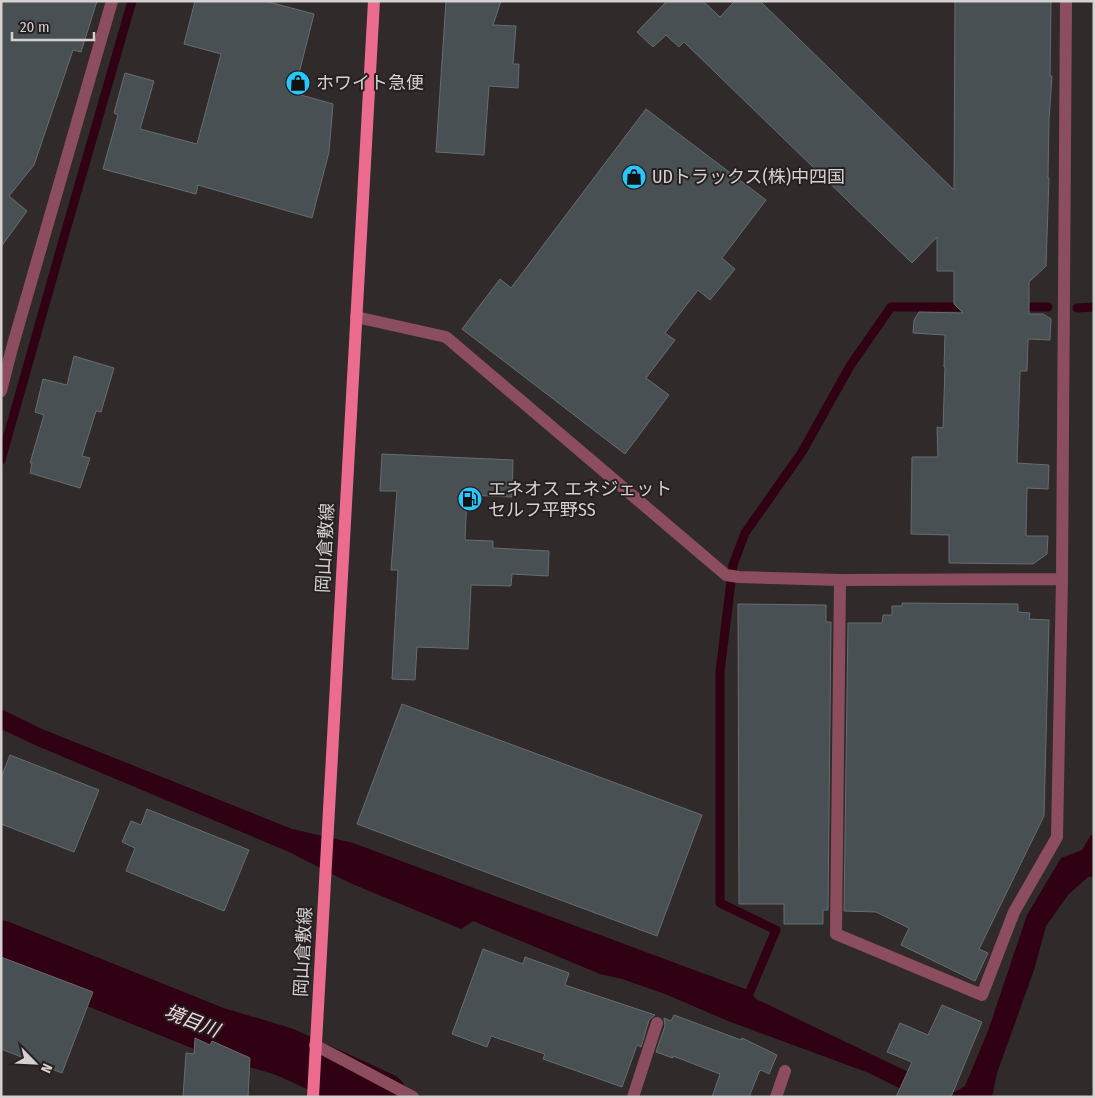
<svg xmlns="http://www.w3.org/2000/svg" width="1095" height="1098" viewBox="0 0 1095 1098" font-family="'Fira Sans Condensed','Noto Sans JP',sans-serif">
<rect width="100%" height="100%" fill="#302a2b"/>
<path fill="#300112" d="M 1,709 L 42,729 L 292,829 L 353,843 L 748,990 L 756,999 L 923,1079 L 955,1092 L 965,1086 L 988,1031 L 1027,915 L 1061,858 L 1082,850 L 1091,835 L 1094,835 L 1094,877 L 1088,877 L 1068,895 L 1046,926 L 1034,970 L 997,1073 L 992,1097 L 917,1097 L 869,1073 L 728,1021 L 665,994 L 622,979 L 600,974 L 473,921 L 461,929 L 350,883 L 289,852 L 35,745 L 1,729 Z"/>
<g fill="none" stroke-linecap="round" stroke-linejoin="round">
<path stroke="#300112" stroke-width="9" d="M 1018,307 L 1048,307
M 1077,308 L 1094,307
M 1,460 L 66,230 L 132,1
M 746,1001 L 776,930 L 720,903 L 720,672 L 733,565 L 745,533 L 802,452 L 850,366 L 891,307 L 968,307"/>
<path stroke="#300112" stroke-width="49" d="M 1,945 L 215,1031 L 285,1052 L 383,1097"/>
</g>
<path fill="#495053" stroke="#666d70" d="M 1,1 L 97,1 L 81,52 L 73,50 L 34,165 L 9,196 L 27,211 L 1,247 Z
M 195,1 L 265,1 L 314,14 L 294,93 L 333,104 L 329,152 L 312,218 L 198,185 L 196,194 L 103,169 L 118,115 L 114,113 L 125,73 L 154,81 L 140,129 L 197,144 L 221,54 L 184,44 Z
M 446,1 L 501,1 L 493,25 L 516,26 L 513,64 L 519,64 L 518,88 L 489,86 L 484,155 L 436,152 Z
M 667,1 L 703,1 L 720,17 L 735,1 L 760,1 L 954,190 L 955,1 L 1051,1 L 1050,76 L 1052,76 L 1049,120 L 1048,178 L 1049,178 L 1046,266 L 1029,282 L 1029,314 L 1043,314 L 1051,319 L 1050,340 L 1028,339 L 1027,371 L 1020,371 L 1017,463 L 1049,465 L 1048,489 L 1027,488 L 1026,536 L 1048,536 L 1047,554 L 1033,564 L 949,563 L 949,535 L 911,534 L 912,457 L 938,457 L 937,427 L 943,428 L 945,367 L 944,367 L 945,335 L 913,333 L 914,320 L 919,312 L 963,313 L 954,304 L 954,271 L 937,271 L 937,237 L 912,263 L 684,42 L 679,47 L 666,35 L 653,47 L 637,32 Z
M 646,109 L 766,200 L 722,258 L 735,269 L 710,300 L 698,290 L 665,333 L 675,340 L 646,378 L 669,395 L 625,454 L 462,329 L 500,279 L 511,288 Z
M 74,356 L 114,368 L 101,412 L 96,411 L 82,456 L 90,458 L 80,488 L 30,473 L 32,463 L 30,463 L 44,415 L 35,412 L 43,379 L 67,385 Z
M 382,454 L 513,460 L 512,497 L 467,495 L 465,540 L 493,541 L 493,548 L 549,551 L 548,576 L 512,574 L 511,586 L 471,585 L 468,649 L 417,647 L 415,680 L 392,679 L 398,570 L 391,570 L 397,491 L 380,491 Z
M 902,603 L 1018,604 L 1018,612 L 1030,613 L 1029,619 L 1049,620 L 1044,816 L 979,949 L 988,953 L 975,981 L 901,945 L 909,928 L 876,912 L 844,911 L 848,623 L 882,623 L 883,615 L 892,615 L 892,606 L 902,606 Z
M 738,604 L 826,605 L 826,622 L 831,622 L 828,910 L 823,910 L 823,924 L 784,924 L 784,904 L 739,904 Z
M 402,704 L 702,815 L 657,936 L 357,824 Z
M 10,755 L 99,790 L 74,852 L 1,824 L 1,778 Z
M 147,809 L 249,850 L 224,911 L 126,871 L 135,848 L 122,842 L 131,821 L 141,825 Z
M 483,949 L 523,964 L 525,957 L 569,973 L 565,985 L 655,1015 L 649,1020 L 641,1047 L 637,1045 L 622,1087 L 543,1059 L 545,1054 L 491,1036 L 487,1047 L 452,1034 Z
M 1,957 L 93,992 L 62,1073 L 1,1049 Z
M 942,1005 L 982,1022 L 951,1097 L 896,1097 L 912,1062 L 887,1052 L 900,1023 L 928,1035 Z
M 674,1015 L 741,1040 L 742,1038 L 777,1055 L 769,1074 L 761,1070 L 759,1072 L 749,1097 L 712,1097 L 720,1074 L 673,1056 L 673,1058 L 656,1052 L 665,1026 L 664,1018 L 671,1021 Z
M 195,1038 L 210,1045 L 212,1041 L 250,1058 L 248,1097 L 183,1097 L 186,1053 L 194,1054 Z"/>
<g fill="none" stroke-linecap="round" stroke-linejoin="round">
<path stroke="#8c4e5e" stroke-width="12" d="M 356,317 L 446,337 L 726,575 L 739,577 L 840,580 L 1062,579
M 1,391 L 12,348 L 112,1
M 840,580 L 836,934 L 982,995 L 1014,912 L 1057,837 L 1062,579 L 1066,1
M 315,1045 L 413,1097
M 633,1097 L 657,1023
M 776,1097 L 785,1071"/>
<path stroke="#eb6c8f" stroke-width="12" d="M 313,1097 L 374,1"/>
</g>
<defs>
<symbol id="shop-disc" viewBox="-11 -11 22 22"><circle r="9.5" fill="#28c8ff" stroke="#262021"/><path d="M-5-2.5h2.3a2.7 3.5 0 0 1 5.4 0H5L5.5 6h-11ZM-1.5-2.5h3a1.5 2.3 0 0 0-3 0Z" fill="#111"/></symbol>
<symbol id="fuel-disc" viewBox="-11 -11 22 22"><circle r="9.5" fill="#28c8ff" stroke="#262021"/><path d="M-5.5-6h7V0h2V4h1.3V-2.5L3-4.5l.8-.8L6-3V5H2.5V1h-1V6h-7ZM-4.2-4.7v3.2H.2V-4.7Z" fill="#111"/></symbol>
</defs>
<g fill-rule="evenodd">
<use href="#shop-disc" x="284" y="69" width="28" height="28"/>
<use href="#shop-disc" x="620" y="163" width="28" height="28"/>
<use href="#fuel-disc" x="456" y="485" width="28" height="28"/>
</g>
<g text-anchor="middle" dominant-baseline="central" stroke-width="4" stroke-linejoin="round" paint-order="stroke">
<g font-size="18" fill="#d5d1d1" stroke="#262021" text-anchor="start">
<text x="316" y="83">ホワイト急便</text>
<text x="652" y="177">UDトラックス(株)中四国</text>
<text x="488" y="489">エネオス エネジェット<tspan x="488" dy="21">セルフ平野SS</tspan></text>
</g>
<g font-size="18" fill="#d5d1d1" stroke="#262021">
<text transform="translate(325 548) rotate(-87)">岡山倉敷線</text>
<text transform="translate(303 952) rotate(-87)">岡山倉敷線</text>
</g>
<g font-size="19" font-style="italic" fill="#f4d8dd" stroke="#262021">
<text transform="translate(192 1021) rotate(21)">境目川</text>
</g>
</g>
<rect width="1095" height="1098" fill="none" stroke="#d5d1d1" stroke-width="5"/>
<g transform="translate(35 1063) rotate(114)" stroke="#262021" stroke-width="4" paint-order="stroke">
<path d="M0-4L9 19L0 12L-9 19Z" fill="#d5d1d1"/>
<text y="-8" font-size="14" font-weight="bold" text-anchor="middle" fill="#d5d1d1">N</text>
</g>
<path d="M12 32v8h82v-8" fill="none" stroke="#d5d1d1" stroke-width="2.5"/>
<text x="20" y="32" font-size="15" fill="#d5d1d1" stroke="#262021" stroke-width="4" paint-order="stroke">20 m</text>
</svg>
